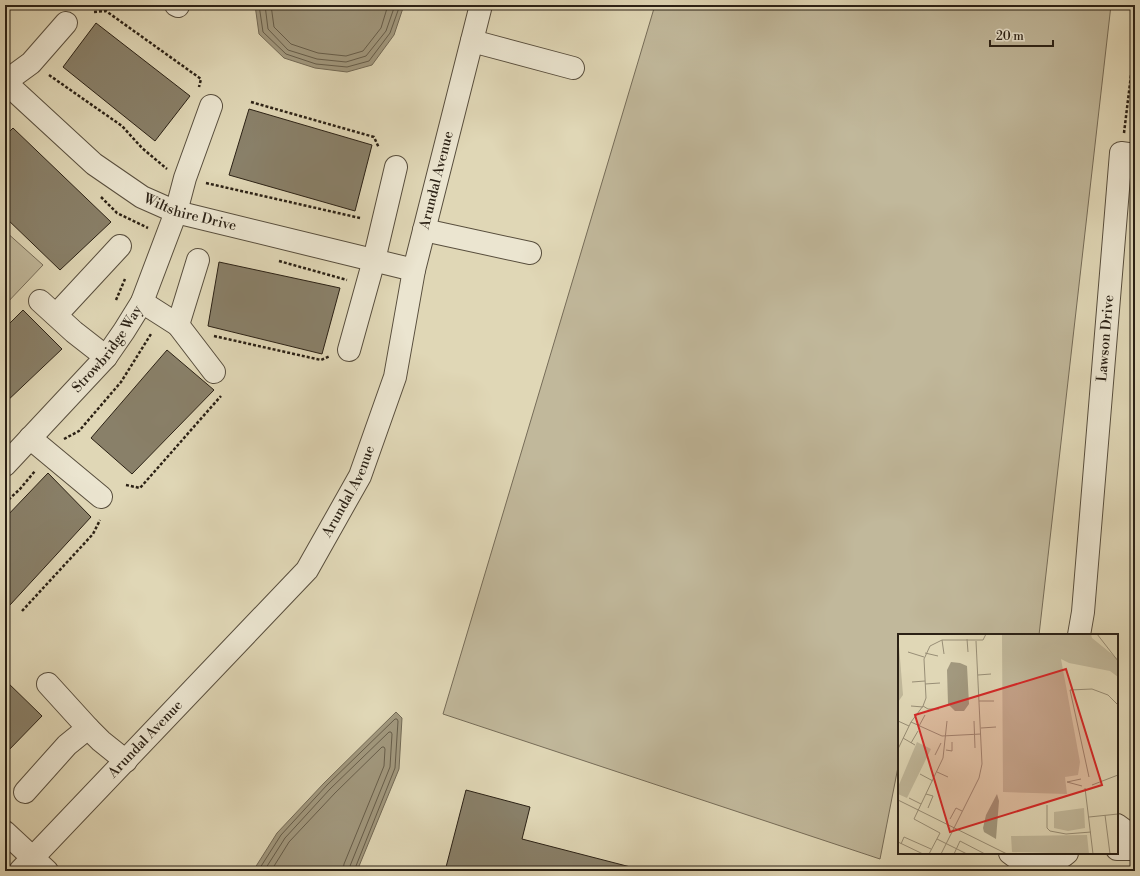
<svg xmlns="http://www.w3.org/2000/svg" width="1140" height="876" viewBox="0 0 1140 876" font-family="'Libre Bodoni',serif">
<rect width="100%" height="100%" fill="#e0d7b6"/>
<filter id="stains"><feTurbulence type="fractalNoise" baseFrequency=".005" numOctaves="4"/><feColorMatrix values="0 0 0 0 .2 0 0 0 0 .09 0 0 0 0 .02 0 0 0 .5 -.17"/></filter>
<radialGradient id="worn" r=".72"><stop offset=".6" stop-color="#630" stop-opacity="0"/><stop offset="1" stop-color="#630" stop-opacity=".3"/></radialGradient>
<path fill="#c1b89b" stroke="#766c58" d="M 655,5 L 1111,5 L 1039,635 L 899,635 L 899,762 L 880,859 L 443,714 Z
M 5,231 L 43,265 L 5,305 Z"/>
<path fill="#a2997f" stroke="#726955" d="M 255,5 L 404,5 L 394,35 L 372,65 L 347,72 L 315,68 L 284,58 L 259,34 Z
M 396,712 L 402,718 L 399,769 L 357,871 L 253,871 L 277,833 L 324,783 Z"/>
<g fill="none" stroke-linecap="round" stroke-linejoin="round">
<path stroke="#665d4a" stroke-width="1" d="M 259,5 L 263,32 L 286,54 L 316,64 L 347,67 L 369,61 L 390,33 L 400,5
M 265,5 L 268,29 L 288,50 L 317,59 L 346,62 L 366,56 L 386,31 L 395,5
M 271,5 L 274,27 L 291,44 L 318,53 L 346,56 L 363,51 L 381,28 L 388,5
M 258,871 L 281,835 L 327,785 L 395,719 L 397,719 L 398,721 L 395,768 L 354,871
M 264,871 L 285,838 L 330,789 L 389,732 L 391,732 L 392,734 L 390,767 L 350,866 L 349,871
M 271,871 L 289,842 L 335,793 L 382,747 L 384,747 L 385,749 L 384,766 L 344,864 L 343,871"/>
</g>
<path fill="#898069" stroke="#2b2115" d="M 96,23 L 190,96 L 155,141 L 63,67 Z
M 249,109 L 372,145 L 355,211 L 229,175 Z
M 13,128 L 111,222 L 60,270 L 5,217 L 5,136 Z
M 219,262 L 340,288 L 322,354 L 208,326 Z
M 23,310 L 62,349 L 5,403 L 5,328 Z
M 167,350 L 214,390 L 132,474 L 91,438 Z
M 48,473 L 91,517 L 10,605 L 5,600 L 5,518 Z
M 5,680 L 42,716 L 5,754 Z
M 466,790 L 530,807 L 522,839 L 646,871 L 445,871 Z"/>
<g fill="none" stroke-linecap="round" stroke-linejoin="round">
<defs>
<g id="minor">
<path d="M 176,5 L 178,6"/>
<path d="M 472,41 L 573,68"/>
<path id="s1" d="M 5,82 L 94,164 L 142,197 L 176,212 L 414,270"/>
<path d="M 5,82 L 31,63 L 66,23"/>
<path d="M 424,230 L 530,253"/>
<path d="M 40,301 L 74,332 L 106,357"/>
<path d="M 142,302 L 178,325 L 198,260"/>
<path d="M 56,315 L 120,246"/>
<path d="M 178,325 L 214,372"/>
<path d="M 349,350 L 374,260 L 396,167"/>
<path d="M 30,438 L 101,497"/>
<path id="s2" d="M 5,465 L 106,357 L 124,331 L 142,302 L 176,212 L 185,178 L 211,106"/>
<path id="s3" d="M 1079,635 L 1083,612 L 1121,153 L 1135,155"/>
<path d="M 48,684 L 88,728"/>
<path d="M 25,792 L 67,745 L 88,728 L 101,741 L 126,761"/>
<path d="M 1117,825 L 1135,838"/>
<path d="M 5,832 L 47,871"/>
<path d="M 1117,849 L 1135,849"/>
<path d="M 1010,853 C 1026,867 1051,867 1067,853"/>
<path id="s4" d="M 20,871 L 307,570 L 360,476 L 395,377 L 414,270 L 481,5"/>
</g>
</defs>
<use href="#minor" stroke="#584e3d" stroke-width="24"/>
<path stroke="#2b2115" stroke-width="2.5" stroke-dasharray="3 2" stroke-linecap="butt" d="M 94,12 L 106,11 L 201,79 L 199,87
M 49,75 L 122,126 L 142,148 L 167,169
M 251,102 L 374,137 L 379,148
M 1124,133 L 1135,42
M 206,183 L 360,218
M 101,197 L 117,213 L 148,228
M 279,261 L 347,280
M 116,300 L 125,279
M 214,336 L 321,360 L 330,356
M 64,439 L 79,431 L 121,382 L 151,334
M 126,485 L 140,488 L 221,396
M 5,503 L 20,489 L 35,471
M 22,611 L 93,534 L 100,520"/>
<use href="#minor" stroke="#ebe5d0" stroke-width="22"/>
</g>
<g text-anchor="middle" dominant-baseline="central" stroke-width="4" stroke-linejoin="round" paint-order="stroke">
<g font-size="14" fill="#2b2115" stroke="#ebe5d0">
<text stroke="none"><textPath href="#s4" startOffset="830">Arundal Avenue</textPath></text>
<text stroke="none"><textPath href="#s1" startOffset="230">Wiltshire Drive</textPath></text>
<text stroke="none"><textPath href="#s3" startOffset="298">Lawson Drive</textPath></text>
<text stroke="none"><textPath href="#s2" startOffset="155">Strowbridge Way</textPath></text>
<text stroke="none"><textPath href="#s4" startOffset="505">Arundal Avenue</textPath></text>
<text stroke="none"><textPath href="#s4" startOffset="182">Arundal Avenue</textPath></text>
</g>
</g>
<g transform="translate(898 634)">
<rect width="220" height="220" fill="#e0d7b6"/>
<path d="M 0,0 L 5,61 L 0,68 ZM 104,0 L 193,0 L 194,4 L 220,25 L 220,43 L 212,37 L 171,29 L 163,25 L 182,128 L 180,141 L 167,143 L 169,160 L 105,158 ZM 19,108 L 33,115 L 9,164 L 0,160 L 0,153 ZM 186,174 L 187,194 L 170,197 L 156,194 L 156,178 ZM 189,201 L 191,220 L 114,218 L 113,202 Z" fill="#c1b89b"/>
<path d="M 53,28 L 62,29 L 69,32 L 71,70 L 66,77 L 57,77 L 50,70 L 49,36 ZM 99,160 L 101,167 L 98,205 L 86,198 L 85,194 L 88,181 Z" fill="#a2997f"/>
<path fill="none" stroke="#988e76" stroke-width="1" d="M 199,0 L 220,27M 69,5 L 70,18M 44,6 L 46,20M 10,18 L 26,23M 27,19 L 40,22M 80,41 L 93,40M 14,48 L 27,47M 27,50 L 42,49M 81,67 L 96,67M 13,72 L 25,73M 25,72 L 30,75 L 41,75M 0,87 L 11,92M 76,87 L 77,114M 13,88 L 44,102 L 83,100M 21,92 L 27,81M 83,94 L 98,93M 5,104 L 17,111M 13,109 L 20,97M 0,115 L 13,88 L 25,72 L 28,64 L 26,25 L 32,12 L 44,6 L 85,6 L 88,0M 48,116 L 54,117 L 54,108M 37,121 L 43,109M 39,138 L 50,143M 22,140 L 35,147M 191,143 L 172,56 L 194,55 L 210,61 L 220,71M 169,148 L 184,152M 169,148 L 183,145M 194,151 L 220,141M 187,154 L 195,220M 28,160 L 35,162 L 30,174M 11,164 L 23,170M 0,166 L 109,220M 149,171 L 149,194 L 152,197 L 168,200 L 193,198M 207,181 L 212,220M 191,183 L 220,180M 52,185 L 58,174 L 64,177M 39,205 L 69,220M 0,208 L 25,220M 3,210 L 6,203 L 33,215M 31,220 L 42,199 L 16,185 L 45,124 L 49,87M 43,220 L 81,144 L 84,130 L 78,7M 56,220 L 62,207 L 87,220"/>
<path fill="#d62828" fill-opacity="0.15" stroke="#d62828" stroke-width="2" d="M 168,35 L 204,151 L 52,198 L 17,81 Z"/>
<rect width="220" height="220" fill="none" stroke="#2b2115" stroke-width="2"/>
</g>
<rect width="1140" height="876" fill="none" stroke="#e0d7b6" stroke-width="20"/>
<rect x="6" y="6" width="1128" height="864" fill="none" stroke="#2b2115" stroke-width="2"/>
<rect x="10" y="10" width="1120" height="856" fill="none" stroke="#2b2115"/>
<path d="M990 40v6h63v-6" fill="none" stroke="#2b2115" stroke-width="2"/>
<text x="996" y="40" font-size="12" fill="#2b2115" stroke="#ebe5d0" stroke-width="3" paint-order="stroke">20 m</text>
<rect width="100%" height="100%" filter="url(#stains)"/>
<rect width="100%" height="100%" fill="url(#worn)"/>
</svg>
